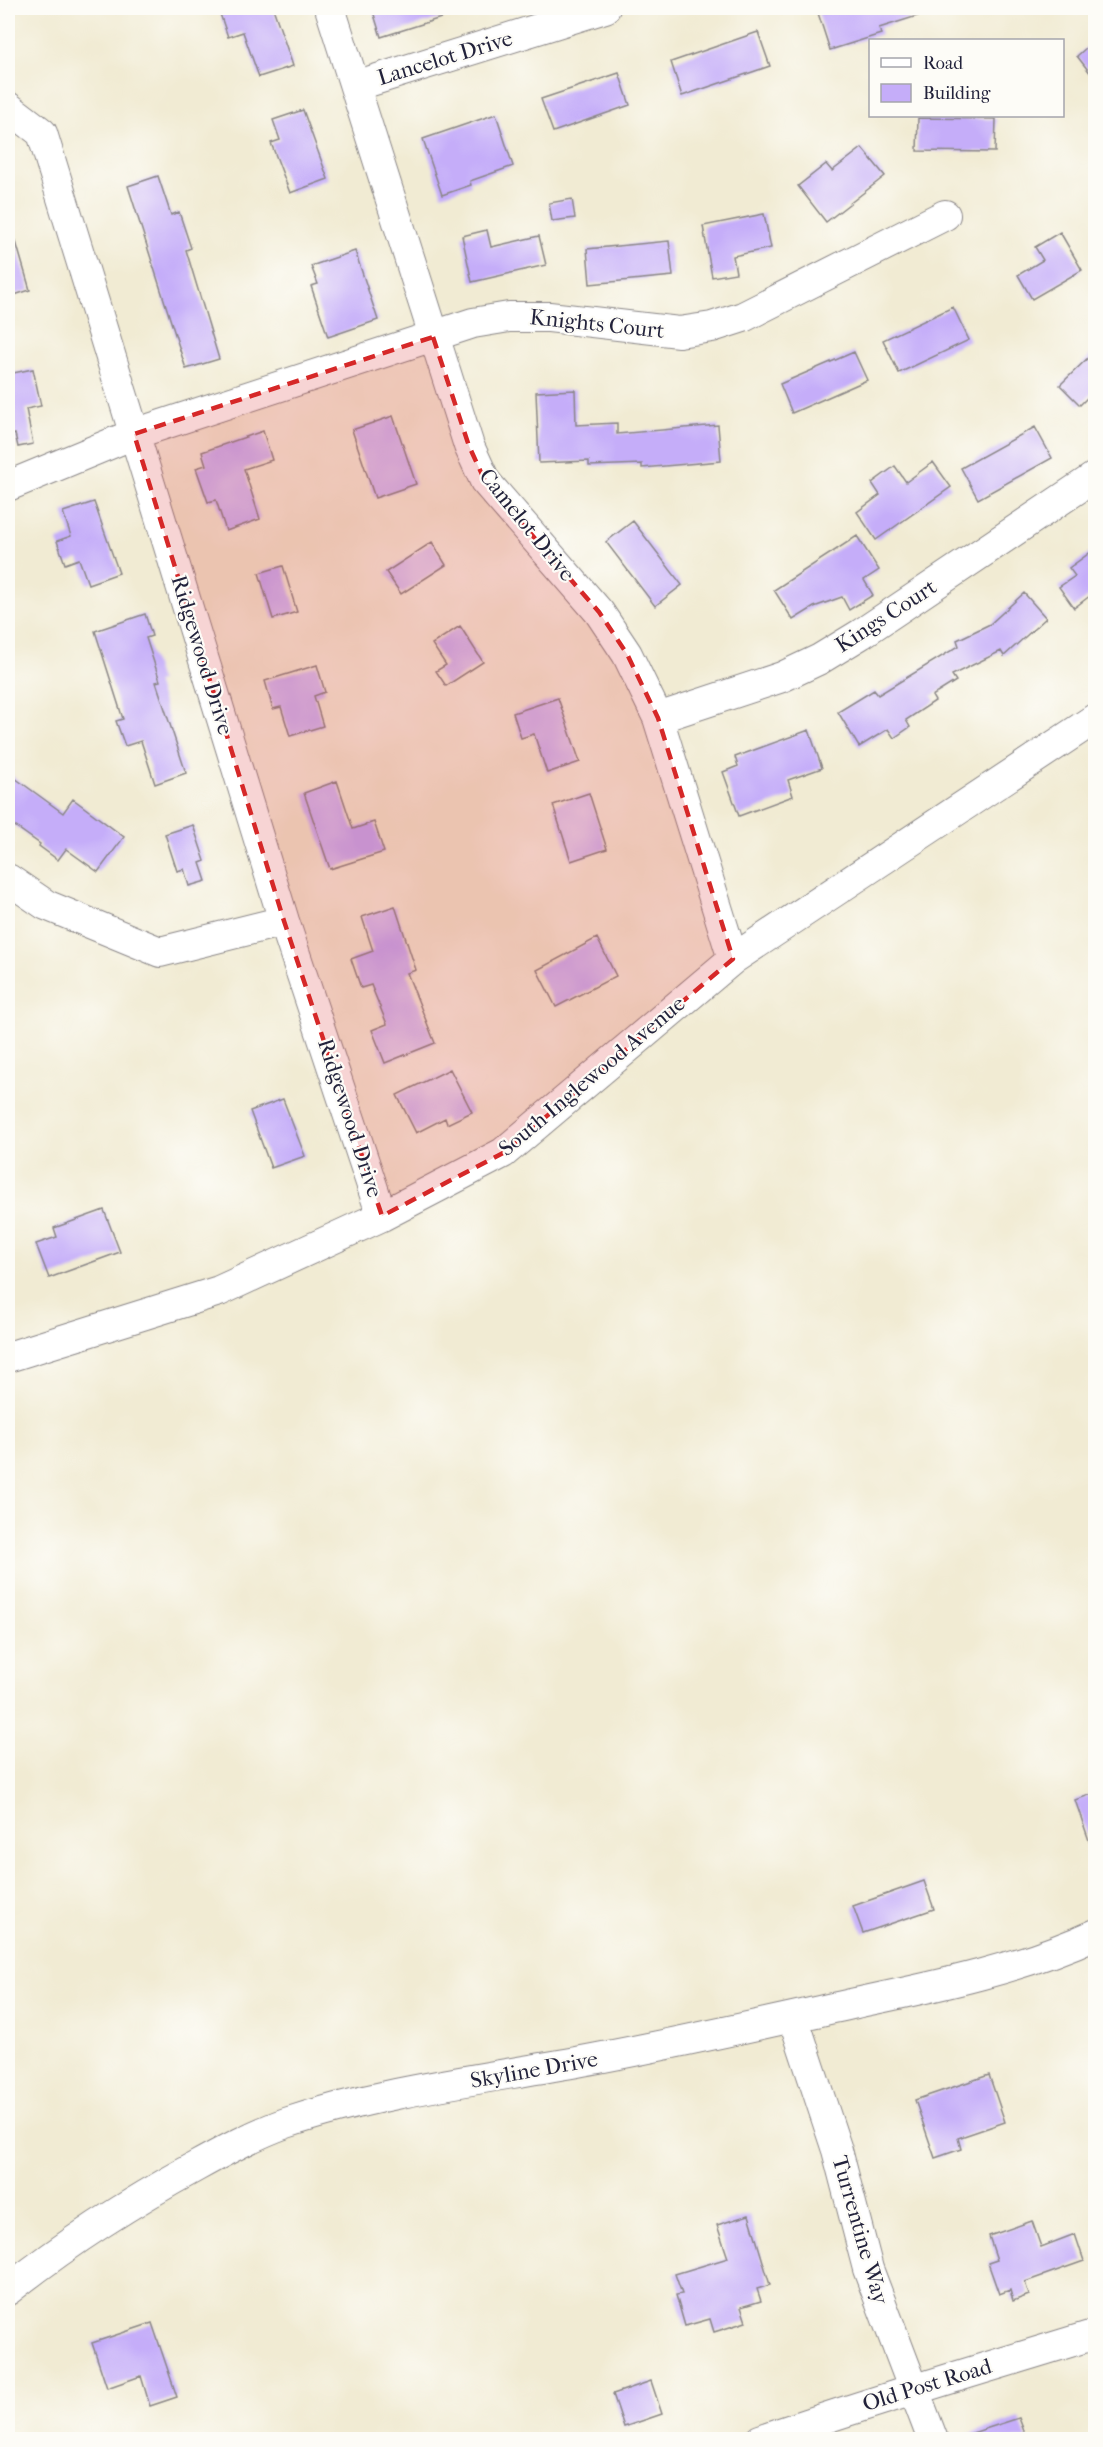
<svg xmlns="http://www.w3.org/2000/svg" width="1103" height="2447" viewBox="0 0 1103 2447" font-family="'IM FELL French Canon',serif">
<rect width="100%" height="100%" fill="#fdfcf7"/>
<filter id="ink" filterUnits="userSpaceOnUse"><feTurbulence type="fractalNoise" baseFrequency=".0167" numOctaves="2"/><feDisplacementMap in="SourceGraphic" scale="12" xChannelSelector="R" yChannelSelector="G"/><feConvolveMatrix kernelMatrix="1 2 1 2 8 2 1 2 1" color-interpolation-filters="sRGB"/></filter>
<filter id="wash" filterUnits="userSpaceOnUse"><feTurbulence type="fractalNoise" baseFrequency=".008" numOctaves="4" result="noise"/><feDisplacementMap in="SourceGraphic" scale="24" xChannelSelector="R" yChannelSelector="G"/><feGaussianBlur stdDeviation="1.35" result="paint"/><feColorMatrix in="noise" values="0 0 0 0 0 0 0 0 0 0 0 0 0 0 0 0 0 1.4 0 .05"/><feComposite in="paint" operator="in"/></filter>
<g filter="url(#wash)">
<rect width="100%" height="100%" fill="#f1ebd3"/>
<g id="blocks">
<path fill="#c5adf9" d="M 218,8 L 273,8 L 293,66 L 259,77 L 243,32 L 228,37 Z
M 372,8 L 462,8 L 463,11 L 381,37 Z
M 834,8 L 933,8 L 933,11 L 879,28 L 881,34 L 830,50 L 818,13 Z
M 758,32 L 770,66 L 682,96 L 671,62 Z
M 1095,40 L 1095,79 L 1077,56 Z
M 619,73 L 630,105 L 553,132 L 541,99 Z
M 303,110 L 328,179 L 290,193 L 271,143 L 280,140 L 273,120 Z
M 496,114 L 513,166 L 470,181 L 471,185 L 442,195 L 423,139 Z
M 918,118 L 996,119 L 995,152 L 917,151 Z
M 862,148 L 885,176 L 826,222 L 798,186 L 826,164 L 832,171 Z
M 158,176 L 171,215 L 179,212 L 191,248 L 186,250 L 219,359 L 186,369 L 128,186 Z
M 572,199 L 575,218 L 552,221 L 549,203 Z
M 764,214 L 771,248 L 733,256 L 736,273 L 712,277 L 703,226 Z
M 8,228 L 12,228 L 30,290 L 8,297 Z
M 487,230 L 491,247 L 539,236 L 546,265 L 472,282 L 462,236 Z
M 1060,232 L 1082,270 L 1032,299 L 1018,275 L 1043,260 L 1035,247 Z
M 669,241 L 673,276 L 590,284 L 587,249 Z
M 355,251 L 378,320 L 328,337 L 311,286 L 318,284 L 311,266 Z
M 953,307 L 969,340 L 899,373 L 883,340 Z
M 1095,351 L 1095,390 L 1080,405 L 1060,385 Z
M 854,352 L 867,380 L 792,413 L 780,384 Z
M 33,369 L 41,406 L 26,409 L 33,444 L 18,447 L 15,434 L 8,436 L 8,414 L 11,413 L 8,397 L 8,374 Z
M 575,390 L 576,425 L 617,423 L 617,434 L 718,425 L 721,461 L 642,468 L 642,464 L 589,466 L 589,461 L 539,463 L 536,392 Z
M 393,416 L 416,484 L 375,498 L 352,430 Z
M 1035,427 L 1052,458 L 978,499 L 961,468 Z
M 263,431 L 272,460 L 244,469 L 260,519 L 226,531 L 216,500 L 208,502 L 196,468 L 206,465 L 202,452 Z
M 933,462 L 951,487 L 876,540 L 857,512 L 880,495 L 872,483 L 895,466 L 906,482 Z
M 94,502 L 119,573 L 88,584 L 79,559 L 65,564 L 57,541 L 71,536 L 63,512 Z
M 633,521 L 682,585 L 655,606 L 606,542 Z
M 857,536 L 879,570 L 864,580 L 873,595 L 849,610 L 842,597 L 814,607 L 793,620 L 774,590 Z
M 432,542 L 446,565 L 401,594 L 386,572 Z
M 1095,549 L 1095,592 L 1074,608 L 1059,587 L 1075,576 L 1069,568 Z
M 283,566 L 297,612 L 273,619 L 259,573 Z
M 1024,593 L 1046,618 L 1004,656 L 1001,651 L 952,675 L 956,681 L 932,696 L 935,701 L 906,720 L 910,727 L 894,738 L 888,729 L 859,747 L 838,712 L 874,690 L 878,695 L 959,646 L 957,640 L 990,624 Z
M 145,614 L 152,636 L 146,638 L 160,681 L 156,682 L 186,773 L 155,784 L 141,741 L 125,746 L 116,721 L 123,719 L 95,631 Z
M 460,626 L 483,662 L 446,686 L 436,671 L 446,665 L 432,644 Z
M 317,665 L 325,692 L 314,696 L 323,726 L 290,736 L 281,707 L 273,709 L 265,681 Z
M 558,698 L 580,762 L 547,773 L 534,734 L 521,738 L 513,713 Z
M 809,730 L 822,768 L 788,780 L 793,796 L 739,816 L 723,772 L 738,766 L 735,757 Z
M 8,773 L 63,813 L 73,799 L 124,837 L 98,872 L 66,849 L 58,860 L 39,846 L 40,844 L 8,821 Z
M 337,781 L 353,829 L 374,822 L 384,852 L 330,869 L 304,793 Z
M 589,793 L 607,849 L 571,861 L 553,805 Z
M 193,825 L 205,861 L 200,863 L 206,881 L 189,886 L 184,869 L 177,871 L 165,834 Z
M 395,906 L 416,970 L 407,973 L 435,1043 L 385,1063 L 372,1030 L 387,1024 L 371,985 L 361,988 L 351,959 L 373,951 L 362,917 Z
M 597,938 L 616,976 L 556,1007 L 537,970 Z
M 450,1069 L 472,1112 L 447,1124 L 445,1118 L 416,1133 L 397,1095 Z
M 283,1099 L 305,1156 L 271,1168 L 250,1111 Z
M 104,1210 L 120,1252 L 49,1278 L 36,1244 L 57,1237 L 54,1228 Z
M 1095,1793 L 1095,1852 L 1093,1852 L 1075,1800 Z
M 924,1881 L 934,1909 L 863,1933 L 853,1906 Z
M 989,2075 L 1005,2122 L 958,2138 L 961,2149 L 935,2158 L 915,2100 Z
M 749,2215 L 770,2285 L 757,2289 L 761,2301 L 741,2307 L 746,2322 L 714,2332 L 710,2319 L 685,2326 L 676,2295 L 682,2294 L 675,2274 L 728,2258 L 717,2225 Z
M 1032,2221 L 1041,2247 L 1075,2234 L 1084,2261 L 1025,2282 L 1029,2295 L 1013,2301 L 1010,2290 L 999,2294 L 988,2263 L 997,2260 L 989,2236 Z
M 152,2323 L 177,2397 L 150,2406 L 141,2376 L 107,2388 L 92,2343 Z
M 651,2381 L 662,2414 L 624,2427 L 613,2394 Z
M 1019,2418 L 1027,2439 L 963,2439 L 963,2436 Z"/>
</g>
</g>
<g filter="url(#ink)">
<use href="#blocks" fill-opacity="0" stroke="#8a8687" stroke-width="1.5"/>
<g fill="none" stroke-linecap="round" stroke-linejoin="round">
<defs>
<path id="minor" d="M 330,8 L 469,446 L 485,481 L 599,612 L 627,654 L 658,718 L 733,959
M 355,86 L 605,8
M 8,107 L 42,133 L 284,921 L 382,1216
M 8,486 L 134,434 L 473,323 L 509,317 L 549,317 L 679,332 L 712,327 L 743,317 L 945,215
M 658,718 L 782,677 L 820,659 L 861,634 L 1096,476
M 8,879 L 46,905 L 160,952 L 284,921
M 8,1357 L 219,1291 L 382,1216 L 503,1153 L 733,959 L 1096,718
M 793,2017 L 837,2150 L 868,2269 L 933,2440
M 8,2290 C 67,2243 131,2202 197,2166 C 226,2150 255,2134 286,2123 C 382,2091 484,2079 582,2061 C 674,2044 765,2023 856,2003 C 937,1986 1020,1969 1096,1934
M 760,2440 C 871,2401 983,2369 1096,2334"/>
</defs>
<use href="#minor" stroke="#8a8687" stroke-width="32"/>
<use href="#minor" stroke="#fff" stroke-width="30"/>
</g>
</g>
<path fill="#d62828" fill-opacity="0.2" stroke="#d62828" stroke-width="4.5" stroke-dasharray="12 8" stroke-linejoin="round" d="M 433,337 L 469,446 L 485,481 L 599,612 L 627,654 L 658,718 L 733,959 L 503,1153 L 382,1216 L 284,921 L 134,434 Z"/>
<g text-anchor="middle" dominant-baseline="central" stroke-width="4.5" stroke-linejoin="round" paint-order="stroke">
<g font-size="22" fill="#22223b" stroke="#fdfcf7">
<text transform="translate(445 58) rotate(-17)">Lancelot Drive</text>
<text transform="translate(597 324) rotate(6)">Knights Court</text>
<text transform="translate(527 525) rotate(51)">Camelot Drive</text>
<text transform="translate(886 616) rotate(-33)">Kings Court</text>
<text transform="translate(202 655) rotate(73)">Ridgewood Drive</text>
<text transform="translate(592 1076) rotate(-40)">South Inglewood Avenue</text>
<text transform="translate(350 1118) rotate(72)">Ridgewood Drive</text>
<text transform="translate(534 2070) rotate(-10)">Skyline Drive</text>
<text transform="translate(860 2230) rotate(74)">Turrentine Way</text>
<text transform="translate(927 2385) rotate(-17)">Old Post Road</text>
</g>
</g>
<rect width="1103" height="2447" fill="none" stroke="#fdfcf7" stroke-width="30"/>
<rect x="869" y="39" width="195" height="78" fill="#fdfcf7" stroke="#a5a5ac" stroke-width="1.5"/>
<rect x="881" y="58" width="30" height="9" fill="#ffffff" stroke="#a5a5ac" stroke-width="1.5"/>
<text x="923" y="69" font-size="18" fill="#22223b">Road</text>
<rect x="881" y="84" width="30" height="18" fill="#c5adf9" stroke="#a5a5ac" stroke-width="1.5"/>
<text x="923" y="99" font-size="18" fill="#22223b">Building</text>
</svg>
